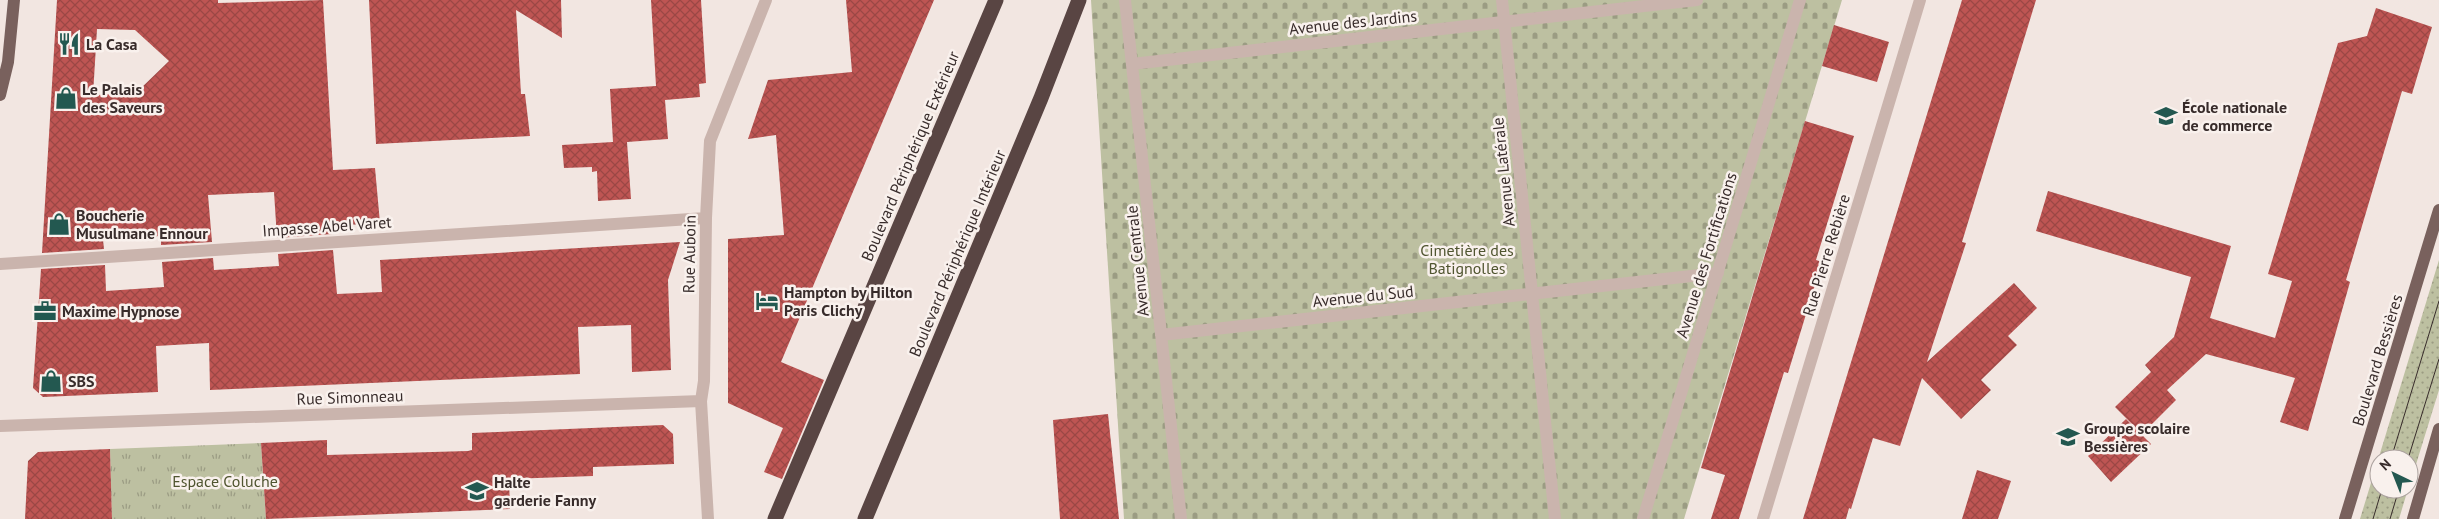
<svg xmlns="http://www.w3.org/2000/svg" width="2439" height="519" viewBox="0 0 2439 519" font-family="'PT Sans',sans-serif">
<defs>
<pattern id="grass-dots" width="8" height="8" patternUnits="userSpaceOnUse" patternTransform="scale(1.25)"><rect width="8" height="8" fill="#bdc0a1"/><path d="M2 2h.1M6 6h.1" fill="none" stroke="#9b9c83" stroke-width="1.8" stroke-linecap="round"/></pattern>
<pattern id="cemetery-stones" width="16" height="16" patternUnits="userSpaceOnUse" patternTransform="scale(1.25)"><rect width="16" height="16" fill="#bdc0a1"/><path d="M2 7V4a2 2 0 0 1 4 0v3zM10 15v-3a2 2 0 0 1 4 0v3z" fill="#9b9c83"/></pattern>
<pattern id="park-tufts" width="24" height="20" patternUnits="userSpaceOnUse" patternTransform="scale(1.25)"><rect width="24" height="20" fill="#bdc0a1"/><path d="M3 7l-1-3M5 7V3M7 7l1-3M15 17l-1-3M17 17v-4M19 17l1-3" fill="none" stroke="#9b9c83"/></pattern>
<pattern id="building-cross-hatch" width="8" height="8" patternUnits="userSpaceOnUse" patternTransform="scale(1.25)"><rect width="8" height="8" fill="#be5553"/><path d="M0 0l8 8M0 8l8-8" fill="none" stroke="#9b4745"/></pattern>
</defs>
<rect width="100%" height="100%" fill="#f2e6e1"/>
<path fill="url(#grass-dots)" d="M 2439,260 L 2439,390 L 2409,487 L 2409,459 L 2379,459 L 2379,489 L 2408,489 L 2399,519 L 2360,519 Z"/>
<path fill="url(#cemetery-stones)" d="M 1091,0 L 1842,0 L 1684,519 L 1124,519 Z"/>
<path fill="url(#park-tufts)" d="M 261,443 L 266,519 L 112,519 L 110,449 Z"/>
<path fill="url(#building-cross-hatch)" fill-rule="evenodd" d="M 57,0 L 218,0 L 218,3 L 323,0 L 333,170 L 375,168 L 380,223 L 331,226 L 332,234 L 277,238 L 274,192 L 208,195 L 212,242 L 161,245 L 161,236 L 103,240 L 104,249 L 42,253 ZM 97,29 L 135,30 L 169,61 L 136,93 L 93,95 Z
M 369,0 L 561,0 L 562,38 L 516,10 L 521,94 L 525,94 L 530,136 L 376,144 Z
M 651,0 L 701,0 L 706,83 L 699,84 L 700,97 L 665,100 L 668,139 L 627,142 L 631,199 L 598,201 L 597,171 L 592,172 L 592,167 L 564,168 L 562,145 L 613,142 L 610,89 L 656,86 Z
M 846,0 L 934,0 L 781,362 L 824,380 L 782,479 L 764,472 L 783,428 L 728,403 L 728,239 L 784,235 L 776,135 L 748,139 L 768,80 L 852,72 Z
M 1962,0 L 2036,0 L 1962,242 L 1966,243 L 1927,362 L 2014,283 L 2037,308 L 2008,336 L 2017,345 L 1981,380 L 1991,390 L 1961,419 L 1922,378 L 1900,446 L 1873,438 L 1851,509 L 1849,508 L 1846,519 L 1803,519 Z
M 2376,8 L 2432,27 L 2412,94 L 2402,91 L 2346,280 L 2350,282 L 2308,431 L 2280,422 L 2295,378 L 2206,354 L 2167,390 L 2176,400 L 2142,434 L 2115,407 L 2151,372 L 2145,365 L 2174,337 L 2191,277 L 2036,231 L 2048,191 L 2231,246 L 2210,318 L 2275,338 L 2292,281 L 2268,274 L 2338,43 L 2367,36 Z
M 1834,25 L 1889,42 L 1877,82 L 1822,66 Z
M 1805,121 L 1854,136 L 1816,260 L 1822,262 L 1788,373 L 1784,372 L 1739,519 L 1711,519 L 1725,475 L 1701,468 Z
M 680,242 L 668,280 L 671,370 L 632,372 L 631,325 L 578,327 L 580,374 L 210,390 L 209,343 L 156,346 L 158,392 L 43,397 L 33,388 L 41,269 L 105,265 L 106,291 L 164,287 L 162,262 L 213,258 L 214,270 L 279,266 L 278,254 L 333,250 L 337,294 L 382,292 L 380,260 Z
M 1108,414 L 1119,519 L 1060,519 L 1053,420 Z
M 2126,419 L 2151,444 L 2111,482 L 2088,456 Z
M 663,425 L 673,434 L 674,464 L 593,467 L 593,476 L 509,479 L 510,509 L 266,519 L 261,443 L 327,440 L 327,455 L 468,451 L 472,450 L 472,433 Z
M 110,449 L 112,519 L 25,519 L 28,461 L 38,452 Z
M 1977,470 L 2011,481 L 1998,519 L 1962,519 Z"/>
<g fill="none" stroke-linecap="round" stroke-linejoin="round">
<path stroke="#cab4ad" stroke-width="12" d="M 1125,0 L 1181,519
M 1502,0 L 1555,519
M 1132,64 L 1697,0
M 0,264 L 706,218
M 1161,335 L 1718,273
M 0,426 L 701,401
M 708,519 L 701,401 L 704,381 L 706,218 L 710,141 L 766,0
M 1643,519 L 1800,0
M 1763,519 L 1920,0"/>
<path stroke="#79615d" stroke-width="12" d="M 0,95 L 8,62 L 14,0
M 2345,519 L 2439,210
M 2413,519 L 2439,429"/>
<path stroke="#594543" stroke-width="15" d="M 775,519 L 996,0
M 865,519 L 1041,98 L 1079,0"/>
<path stroke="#382c2b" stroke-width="1" d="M 2391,459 L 2439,301
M 2408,459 L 2439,359
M 2373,519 L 2382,489
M 2390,519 L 2399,489"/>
</g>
<defs>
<symbol id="restaurant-bare" viewBox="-9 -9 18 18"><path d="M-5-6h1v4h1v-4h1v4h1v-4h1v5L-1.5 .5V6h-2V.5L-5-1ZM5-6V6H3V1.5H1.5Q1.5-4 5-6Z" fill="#235850" stroke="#f9f1ed" stroke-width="2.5" paint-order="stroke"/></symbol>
<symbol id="shop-bare" viewBox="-9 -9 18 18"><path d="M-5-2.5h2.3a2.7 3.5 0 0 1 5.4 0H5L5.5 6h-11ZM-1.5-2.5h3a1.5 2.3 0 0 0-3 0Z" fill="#235850" stroke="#f9f1ed" stroke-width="2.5" paint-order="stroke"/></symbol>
<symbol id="university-bare" viewBox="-9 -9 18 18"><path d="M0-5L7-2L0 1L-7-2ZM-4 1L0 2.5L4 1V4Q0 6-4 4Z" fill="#235850" stroke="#f9f1ed" stroke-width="2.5" paint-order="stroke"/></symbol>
<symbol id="hotel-bare" viewBox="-9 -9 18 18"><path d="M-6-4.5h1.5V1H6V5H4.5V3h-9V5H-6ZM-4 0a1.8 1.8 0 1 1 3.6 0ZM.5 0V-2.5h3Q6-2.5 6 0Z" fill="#235850" stroke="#f9f1ed" stroke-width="2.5" paint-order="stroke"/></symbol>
<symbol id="office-bare" viewBox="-9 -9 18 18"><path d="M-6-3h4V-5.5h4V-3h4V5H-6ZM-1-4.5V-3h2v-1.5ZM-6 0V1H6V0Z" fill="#235850" stroke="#f9f1ed" stroke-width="2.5" paint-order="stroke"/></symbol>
<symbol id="school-bare" viewBox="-9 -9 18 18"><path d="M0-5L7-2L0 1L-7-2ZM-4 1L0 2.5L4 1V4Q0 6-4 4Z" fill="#235850" stroke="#f9f1ed" stroke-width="2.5" paint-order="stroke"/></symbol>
</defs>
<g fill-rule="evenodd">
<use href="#restaurant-bare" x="53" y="28" width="32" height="32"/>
<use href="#shop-bare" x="50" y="82" width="32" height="32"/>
<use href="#university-bare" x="2150" y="100" width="32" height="32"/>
<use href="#shop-bare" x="43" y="208" width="32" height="32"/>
<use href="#hotel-bare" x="751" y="285" width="32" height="32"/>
<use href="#office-bare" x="29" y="295" width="32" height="32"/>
<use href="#shop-bare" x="35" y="365" width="32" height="32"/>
<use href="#school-bare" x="2052" y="421" width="32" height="32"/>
<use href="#school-bare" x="461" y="475" width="32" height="32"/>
</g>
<g text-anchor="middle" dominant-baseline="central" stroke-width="5" stroke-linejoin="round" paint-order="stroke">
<g font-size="16" fill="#382c2b" stroke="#f9f1ed">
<text transform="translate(1353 22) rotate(-6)">Avenue des Jardins</text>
<text transform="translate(910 156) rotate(-67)">Boulevard Périphérique Extérieur</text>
<text transform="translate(1503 172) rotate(-96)">Avenue Latérale</text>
<text transform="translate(327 226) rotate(-4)">Impasse Abel Varet</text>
<text transform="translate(957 253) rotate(-67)">Boulevard Périphérique Intérieur</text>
<text transform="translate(689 254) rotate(-89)">Rue Auboin</text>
<text transform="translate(1706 255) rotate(-73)">Avenue des Fortifications</text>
<text transform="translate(1826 255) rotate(-73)">Rue Pierre Rebière</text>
<text transform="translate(1137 261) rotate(-96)">Avenue Centrale</text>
<text transform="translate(1363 296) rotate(-6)">Avenue du Sud</text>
<text transform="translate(2377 360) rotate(-73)">Boulevard Bessières</text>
<text transform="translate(350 397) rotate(-2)">Rue Simonneau</text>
</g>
<g font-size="16" font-weight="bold" fill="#382c2b" stroke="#f9f1ed" text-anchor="start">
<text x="86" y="44">La Casa</text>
<text x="82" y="89">Le Palais<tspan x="82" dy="18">des Saveurs</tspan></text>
<text x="2182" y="107">École nationale<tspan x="2182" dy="18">de commerce</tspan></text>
<text x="76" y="215">Boucherie<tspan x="76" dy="18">Musulmane Ennour</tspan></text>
<text x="784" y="292">Hampton by Hilton<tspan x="784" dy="18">Paris Clichy</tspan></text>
<text x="62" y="311">Maxime Hypnose</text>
<text x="68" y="381">SBS</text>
<text x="2084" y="428">Groupe scolaire<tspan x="2084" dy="18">Bessières</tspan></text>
<text x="494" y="482">Halte<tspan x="494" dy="18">garderie Fanny</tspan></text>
</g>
<g font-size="16" fill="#505530" stroke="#f9f1ed">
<text x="1467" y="250">Cimetière des<tspan x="1467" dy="18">Batignolles</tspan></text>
<text x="225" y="481">Espace Coluche</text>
</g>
</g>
<g transform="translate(2394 474) rotate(317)"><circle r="24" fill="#f9f1ed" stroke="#aca29f"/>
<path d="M0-4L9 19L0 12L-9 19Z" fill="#235850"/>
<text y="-8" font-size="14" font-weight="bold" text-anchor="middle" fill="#382c2b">N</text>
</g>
</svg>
